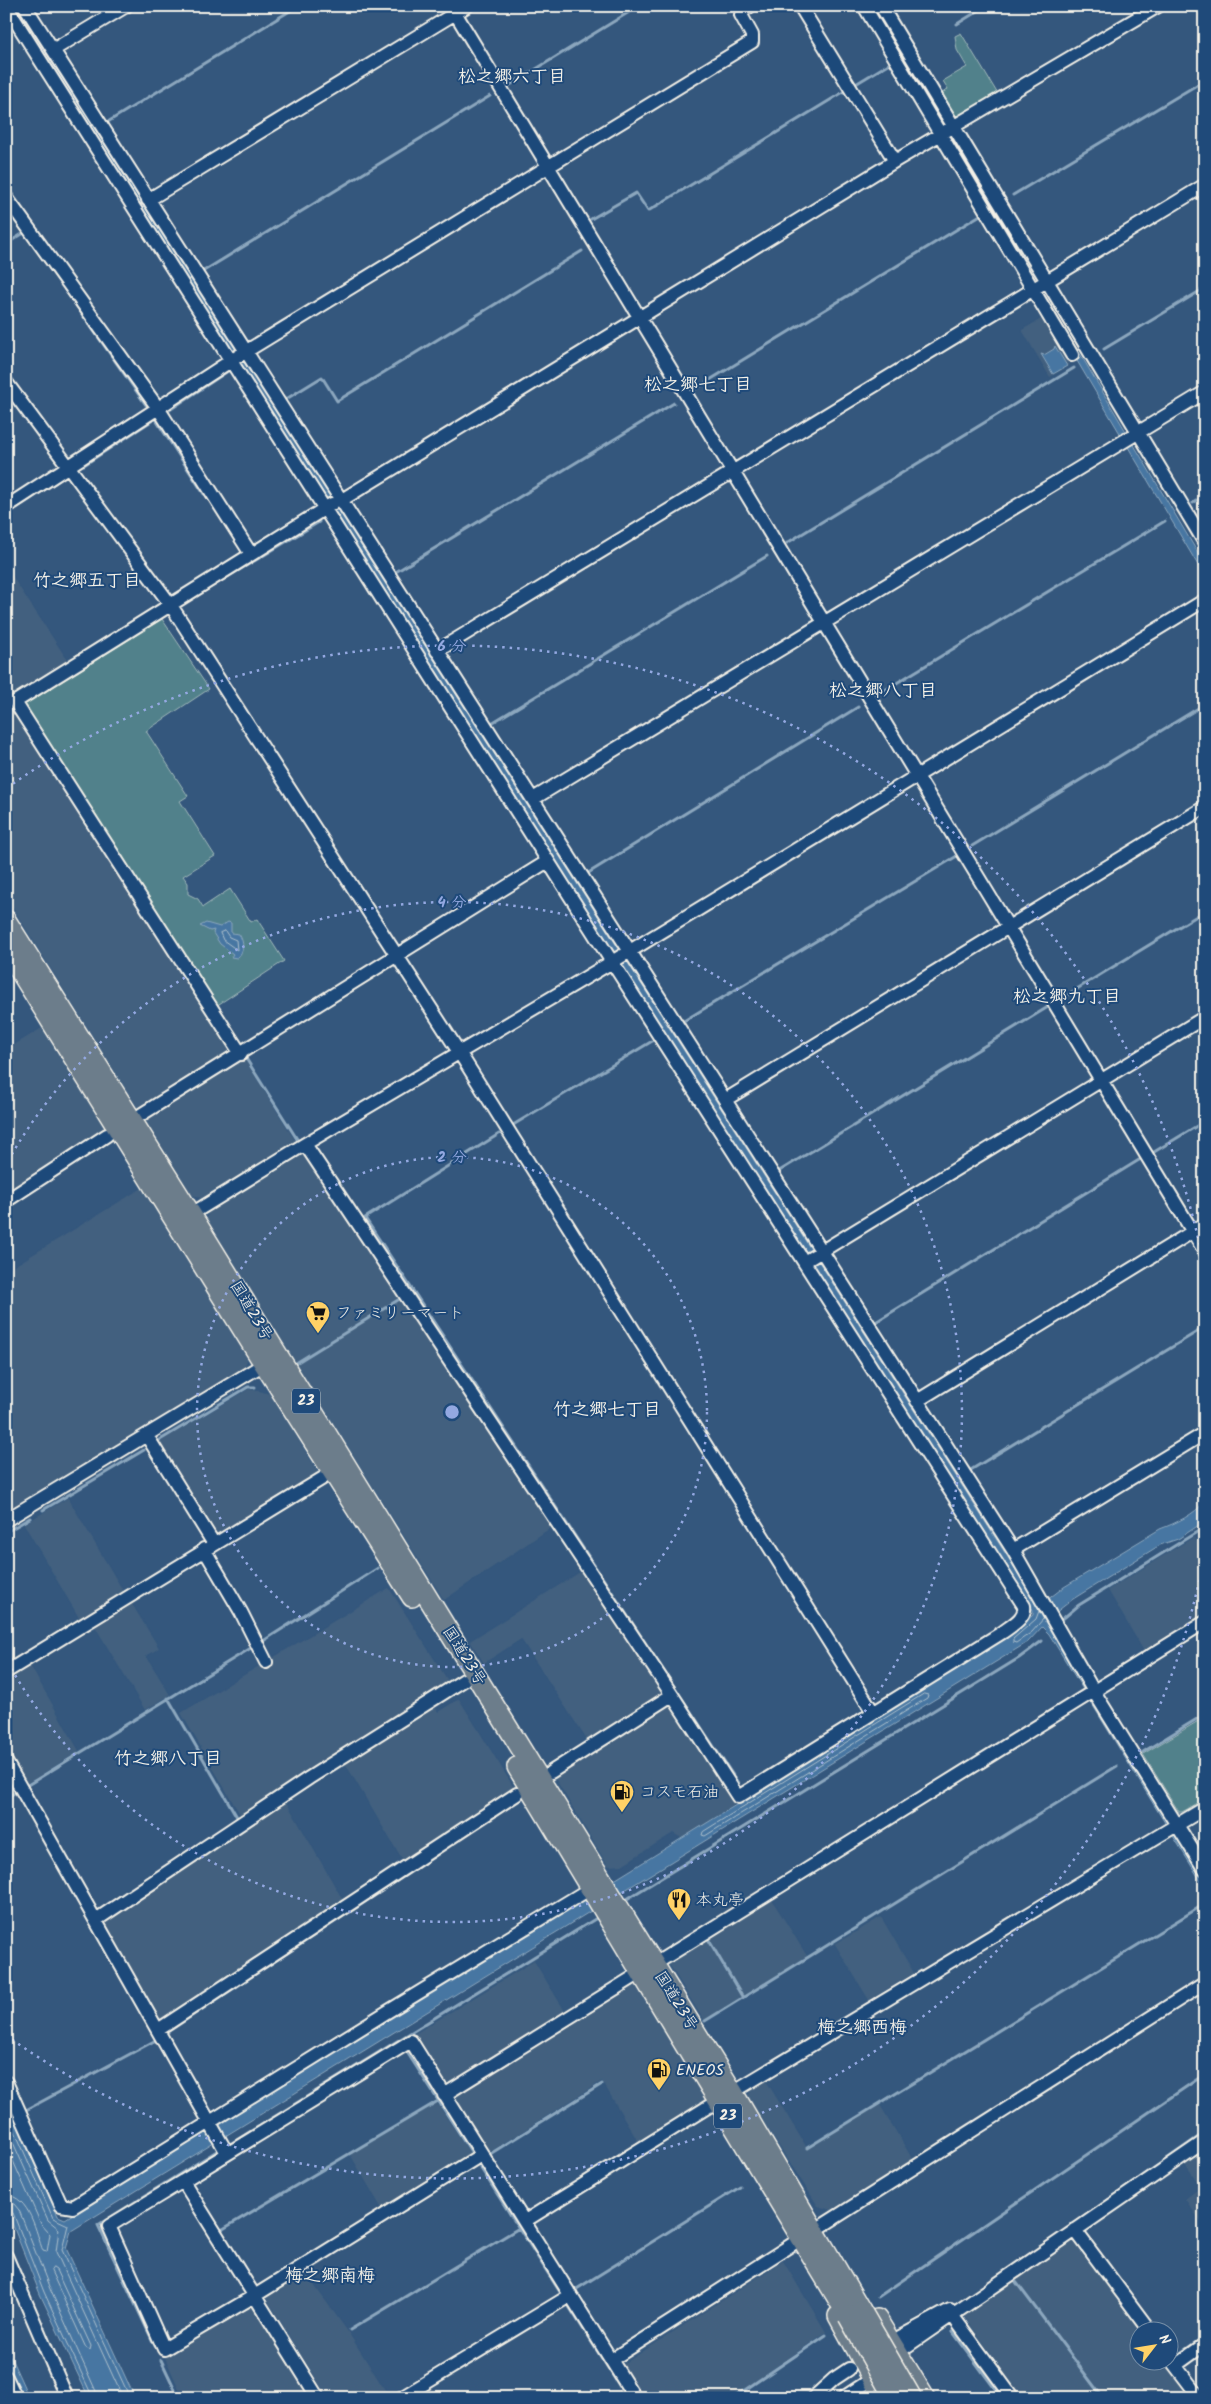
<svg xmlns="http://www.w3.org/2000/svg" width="1211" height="2404" viewBox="0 0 1211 2404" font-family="Kalam,'Klee One',sans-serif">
<rect width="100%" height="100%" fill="#34577d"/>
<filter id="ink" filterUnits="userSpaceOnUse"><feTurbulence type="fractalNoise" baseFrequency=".02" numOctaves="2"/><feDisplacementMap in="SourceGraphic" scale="10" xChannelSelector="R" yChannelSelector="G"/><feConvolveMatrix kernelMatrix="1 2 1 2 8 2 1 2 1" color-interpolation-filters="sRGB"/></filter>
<g filter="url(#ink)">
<path fill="#42607f" d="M 1043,318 L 1070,365 L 1050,377 L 1022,330 Z
M 6,567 L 68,661 L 7,698 L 10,704 L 6,707 Z
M 11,708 L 235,1053 L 140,1112 L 6,897 L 6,711 Z
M 42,1028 L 107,1132 L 6,1195 L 6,1050 Z
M 243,1057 L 296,1142 L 201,1198 L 191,1195 L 144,1119 Z
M 304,1152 L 555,1525 L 444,1600 L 206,1220 L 209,1211 Z
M 142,1188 L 246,1350 L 247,1360 L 245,1366 L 240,1372 L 6,1512 L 6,1271 Z
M 249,1389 L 271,1394 L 319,1474 L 217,1536 L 213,1536 L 158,1443 Z
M 68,1498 L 125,1594 L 81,1621 L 24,1524 Z
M 1194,1537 L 1205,1556 L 1205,1616 L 1145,1653 L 1108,1590 Z
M 585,1569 L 666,1692 L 589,1743 L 521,1639 L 484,1663 L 470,1641 Z
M 389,1588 L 450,1684 L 242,1818 L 181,1713 Z
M 130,1601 L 159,1648 L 146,1656 L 170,1695 L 145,1710 L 93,1623 Z
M 28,1662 L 79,1751 L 23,1786 L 6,1756 L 6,1676 Z
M 459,1699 L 516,1791 L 403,1861 L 345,1763 L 435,1707 L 438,1712 Z
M 669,1703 L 737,1803 L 683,1839 L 673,1833 L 622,1865 L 608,1866 L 553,1775 Z
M 285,1800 L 344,1902 L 159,2024 L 105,1926 L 106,1920 Z
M 770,1897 L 807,1956 L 704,2021 L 669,1964 L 670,1960 Z
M 881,1917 L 914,1973 L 869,2000 L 835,1944 Z
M 534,1961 L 566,2013 L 450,2083 L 442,2081 L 413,2035 Z
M 633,1984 L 640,1987 L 707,2099 L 639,2143 L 602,2081 L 488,2153 L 454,2099 L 455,2097 Z
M 765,2079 L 807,2148 L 880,2105 L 913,2160 L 831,2210 L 818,2206 L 747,2097 L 754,2086 Z
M 437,2103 L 471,2155 L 382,2209 L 350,2154 Z
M 1205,2147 L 1205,2228 L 1185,2199 L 1201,2187 L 1184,2162 Z
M 1072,2240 L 1142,2331 L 1138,2332 L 1138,2362 L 1165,2362 L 1193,2398 L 1023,2398 L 964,2316 Z
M 783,2261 L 826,2332 L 731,2398 L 643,2398 L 622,2365 Z
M 303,2270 L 346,2329 L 390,2398 L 328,2398 L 265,2296 Z
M 252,2305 L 257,2306 L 311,2398 L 183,2398 L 164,2355 Z"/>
<path fill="#51818b" stroke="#a2b9ba" d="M 961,33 L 999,96 L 956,119 L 941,94 L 948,89 L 943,81 L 967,67 L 957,50 L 955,36 Z
M 162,619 L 209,689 L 146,731 L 188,796 L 180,801 L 215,856 L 183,876 L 188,883 L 188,894 L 198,899 L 203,907 L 230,889 L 251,922 L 257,919 L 284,961 L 216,1006 L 21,707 Z
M 1205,1717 L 1205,1799 L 1182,1812 L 1179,1812 L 1143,1754 Z"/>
<path fill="#4676a2" stroke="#8ca7be" d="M 12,6 L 16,6 L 1039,1606 L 1064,1587 L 1160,1529 C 1176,1523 1194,1515 1205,1501 L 1205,1521 L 1178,1539 L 1160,1545 L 1073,1599 L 1055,1613 L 1047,1622 L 1205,1882 L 1205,1888 L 1049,1634 L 1042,1627 L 1028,1642 L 71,2231 L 66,2248 L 135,2398 L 89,2398 L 40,2294 L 6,2208 L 6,2099 L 58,2216 L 65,2219 L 1005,1639 L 1033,1615 L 1033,1610 Z
M 867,6 L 872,6 L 1076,352 L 1079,352 L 1205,565 L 1205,577 Z
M 1055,346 L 1067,366 L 1053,374 L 1041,354 L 1044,355 L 1054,349 Z
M 228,922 L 231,923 L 231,933 L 239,934 C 244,942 245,951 237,958 L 231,957 L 233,954 L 220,944 L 213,933 L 214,930 L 210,931 L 200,926 L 206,923 L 220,927 Z
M 1205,2131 L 1205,2135 L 975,2296 L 973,2293 Z
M 6,2347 L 29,2398 L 23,2398 L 6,2362 Z"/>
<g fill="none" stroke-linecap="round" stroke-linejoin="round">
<path stroke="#aec0cc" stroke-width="1" d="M 225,931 L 229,937 L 236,940 L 237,950 L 223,940 L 220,933 Z
M 1039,1611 L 1036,1619 L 1013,1639 L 1013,1642 L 1016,1643 L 1032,1632 L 1044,1618
M 924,1694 L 928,1695 L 927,1698 L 705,1836 L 702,1835 L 703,1832 Z
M 6,2111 L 53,2218 L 68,2225 L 62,2250 L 130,2398
M 6,2127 L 48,2220 L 59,2229 L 56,2252 L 123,2398
M 6,2145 L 41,2224 L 50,2234 L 47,2252 L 43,2251 C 36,2233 30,2196 6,2195
M 6,2203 L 14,2204 L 19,2210 L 50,2289 L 99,2398
M 6,2209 L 13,2213 L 44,2292 L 93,2398
M 53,2268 L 56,2270 L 91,2346 L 90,2350 L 86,2348 L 51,2271 Z"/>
<path stroke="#8ca7be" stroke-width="3" d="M 957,24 L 986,6
M 510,85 L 639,6
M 854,85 L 892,62
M 106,123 L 298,6
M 1013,195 L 1205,80
M 591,219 L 636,193 L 648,211 L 845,91
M 18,224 L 45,262
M 6,244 L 24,233
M 49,268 L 59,282
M 202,272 L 490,96
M 65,290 L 146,405
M 1104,349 L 1205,288
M 695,389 L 982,214
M 283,401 L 322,377 L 337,401 L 582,251
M 168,411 L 228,371
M 156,420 L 204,494
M 84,465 L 153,420
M 1193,503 L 1205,495
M 6,515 L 61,479
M 787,543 L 1074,368
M 394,573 L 674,403
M 186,602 L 319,522
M 880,693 L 1165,521
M 6,709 L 9,708
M 490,724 L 767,556
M 972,846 L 1205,704
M 585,875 L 858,707
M 1062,998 L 1205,911
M 682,1022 L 957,856
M 245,1057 L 297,1139
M 513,1125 L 654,1040
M 499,1134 L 365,1218 L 738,1783
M 1154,1152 L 1205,1121
M 776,1173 L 1048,1007
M 874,1323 L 1139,1160
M 296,1363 L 398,1300
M 160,1440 L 248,1387 L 255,1387
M 969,1471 L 1205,1327
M 43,1510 L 144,1450
M 6,1532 L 30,1518
M 1060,1621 L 1079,1605 L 1205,1527
M 260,1643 L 378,1568
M 168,1698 L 237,1817
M 1143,1752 L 1205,1714
M 26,1786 L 251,1648
M 6,1798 L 16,1792
M 622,1902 L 1019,1658 L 1042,1641
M 707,1937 L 743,1998
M 705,2021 L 1117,1766
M 169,2031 L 438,1854
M 405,2049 L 472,2153
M 26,2110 L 156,2040
M 230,2144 L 600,1916
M 807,2148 L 1203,1905
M 490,2154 L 602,2084
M 480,2167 L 560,2292
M 223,2229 L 438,2101
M 1016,2282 L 1103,2398
M 575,2290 L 740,2187
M 878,2297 L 1205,2074
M 568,2305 L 627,2398
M 350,2330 L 519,2228
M 953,2332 L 1002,2398
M 155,2346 L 98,2225 L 220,2149
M 1176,2356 L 1205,2336
M 161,2360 L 179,2398
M 733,2398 L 826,2335"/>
<defs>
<path id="minor" d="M 6,6 L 612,962 L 1024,1606 C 1026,1618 1012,1625 1003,1632 L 738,1797 L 672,1695 L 305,1144
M 25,6 L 1013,1550 L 1093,1690 L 1205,1870
M 451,6 L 1205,1252
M 800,6 L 895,161
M 864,6 L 1072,355
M 881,6 L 1205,543
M 53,50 L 126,6
M 6,197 L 158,408 L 251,554
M 148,200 L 467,6
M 6,382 L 170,604 L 459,1052 L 873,1712
M 340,501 L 895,161 L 1158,6
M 6,507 L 232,360 L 752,42 L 752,35 L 741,15 L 743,11 L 750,6
M 437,651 L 1205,185
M 533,799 L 1205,392
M 241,1054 L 15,702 L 332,504
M 725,1100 L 1205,807
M 142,1114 L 548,861
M 6,1201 L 107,1135
M 185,1218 L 305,1144 L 612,962 L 1205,600
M 804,1262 L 1205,1017
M 917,1401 L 1205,1224
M 147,1436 L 214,1544
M 6,1520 L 269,1361
M 204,1549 L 241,1612 L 266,1662
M 1013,1550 L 1205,1433
M 6,1672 L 333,1472
M 6,1762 L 227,2153
M 551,1772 L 672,1695
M 96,1920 L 309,1778 L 464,1680
M 158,2030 L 517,1794
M 6,2082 L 61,2205 L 73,2207 L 387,2012 L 591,1888
M 733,2092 L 1205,1808
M 444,2095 L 1205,1622
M 183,2181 L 109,2226 L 164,2349 L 256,2295 L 481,2155
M 525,2221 L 719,2100
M 1075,2230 L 1151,2332
M 814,2231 L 1205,1983
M 6,2256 L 67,2398
M 952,2315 L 1013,2398
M 900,2337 L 950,2310
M 897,2353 L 1205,2141
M 1168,2356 L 1200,2398
M 611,2360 L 802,2238
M 1176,2365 L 1205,2344
M 6,2377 L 16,2398
M 318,2398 L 183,2181 L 411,2041 L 635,2398
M 401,2398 L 571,2295
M 813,2398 L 834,2379 L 849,2369
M 843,2398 L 872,2379"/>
<path id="highway" d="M 6,920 L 191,1214 L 733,2092 L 861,2310
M 6,949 L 264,1364 L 412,1597
M 517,1767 L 848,2316
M 838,2316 L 883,2398
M 877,2319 L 925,2398"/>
</defs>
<use href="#minor" stroke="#f4f1e8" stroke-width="16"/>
<use href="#highway" stroke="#f4f1e8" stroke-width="22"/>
<use href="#minor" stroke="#1f4a7a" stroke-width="12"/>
<use href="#highway" stroke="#6c7d8b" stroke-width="19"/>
<defs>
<path id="highway-bridge" d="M 861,2310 L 912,2398
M 848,2316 L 894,2398"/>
</defs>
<use href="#highway-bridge" stroke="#f4f1e8" stroke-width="22" stroke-linecap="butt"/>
<use href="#highway-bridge" stroke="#6c7d8b" stroke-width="19"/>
</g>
</g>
<g fill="none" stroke="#93a8e1" stroke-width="2.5" stroke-dasharray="2.5 5">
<circle cx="452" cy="1412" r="255"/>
<path d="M8 1161A510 510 0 1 1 8 1663"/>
<path d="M1204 1558A766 766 0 0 1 7 2036M7 788A766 766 0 0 1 1204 1266"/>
</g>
<defs>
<symbol id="supermarket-pin" viewBox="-11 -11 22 30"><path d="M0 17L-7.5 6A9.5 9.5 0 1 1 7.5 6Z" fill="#ffd166" stroke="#1f4a7a"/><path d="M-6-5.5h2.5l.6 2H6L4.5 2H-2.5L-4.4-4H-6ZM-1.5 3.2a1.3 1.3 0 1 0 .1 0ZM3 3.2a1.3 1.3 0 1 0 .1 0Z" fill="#111"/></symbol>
<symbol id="fuel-pin" viewBox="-11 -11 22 30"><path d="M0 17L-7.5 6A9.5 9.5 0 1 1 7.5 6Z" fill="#ffd166" stroke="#1f4a7a"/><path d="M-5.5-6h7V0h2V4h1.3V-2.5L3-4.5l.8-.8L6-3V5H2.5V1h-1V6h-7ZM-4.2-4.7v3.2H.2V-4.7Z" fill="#111"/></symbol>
<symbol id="restaurant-pin" viewBox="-11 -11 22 30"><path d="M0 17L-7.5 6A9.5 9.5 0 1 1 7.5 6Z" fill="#ffd166" stroke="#1f4a7a"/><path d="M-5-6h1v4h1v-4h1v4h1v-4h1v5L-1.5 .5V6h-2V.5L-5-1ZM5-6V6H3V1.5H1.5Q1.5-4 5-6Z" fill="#111"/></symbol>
</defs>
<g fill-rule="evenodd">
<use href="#supermarket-pin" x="304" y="1299" width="28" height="38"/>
<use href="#fuel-pin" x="608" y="1778" width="28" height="38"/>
<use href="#restaurant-pin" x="665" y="1886" width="28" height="38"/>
<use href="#fuel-pin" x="645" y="2056" width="28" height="38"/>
</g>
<g text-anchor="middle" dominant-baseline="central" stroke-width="4" stroke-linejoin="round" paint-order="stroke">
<g fill="#1f4a7a" stroke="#b4bfc7" stroke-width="1">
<rect x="292" y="1388.5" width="28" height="25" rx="4"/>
<rect x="714" y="2103.5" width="28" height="25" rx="4"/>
</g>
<g font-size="15" font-weight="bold" fill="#f4f1e8">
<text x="306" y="1401">23</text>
<text x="728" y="2116">23</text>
</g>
<g font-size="16" fill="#f4f1e8" stroke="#1f4a7a">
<text transform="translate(251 1311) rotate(59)">国道23号</text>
<text transform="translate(464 1656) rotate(58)">国道23号</text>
<text transform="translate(676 2001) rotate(58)">国道23号</text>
</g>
<g font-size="16" fill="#f4f1e8" stroke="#1f4a7a" text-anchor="start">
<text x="336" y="1313">ファミリーマート</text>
<text x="640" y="1792">コスモ石油</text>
<text x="696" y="1900">本丸亭</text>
<text x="676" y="2070">ENEOS</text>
</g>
<g font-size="18" font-weight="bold" fill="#f4f1e8" stroke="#1f4a7a">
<text x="512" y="77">松之郷六丁目</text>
<text x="698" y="385">松之郷七丁目</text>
<text x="87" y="581">竹之郷五丁目</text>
<text x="883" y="691">松之郷八丁目</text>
<text x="1067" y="997">松之郷九丁目</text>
<text x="607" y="1410">竹之郷七丁目</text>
<text x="168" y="1759">竹之郷八丁目</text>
<text x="862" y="2028">梅之郷西梅</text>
<text x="330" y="2276">梅之郷南梅</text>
</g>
</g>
<circle cx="452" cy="1412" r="8" fill="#93a8e1" stroke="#1f4a7a" stroke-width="2.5"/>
<g font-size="15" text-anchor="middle" font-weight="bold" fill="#93a8e1" stroke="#1f4a7a" stroke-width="4" stroke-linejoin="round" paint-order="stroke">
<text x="452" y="651">6 分</text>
<text x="452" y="907">4 分</text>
<text x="452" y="1162">2 分</text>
</g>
<rect width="1211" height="2404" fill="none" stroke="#1f4a7a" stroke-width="25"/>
<rect x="12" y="12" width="1186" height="2379" fill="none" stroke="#f4f1e8" stroke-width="2" filter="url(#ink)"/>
<g transform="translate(1154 2346) rotate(59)"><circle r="24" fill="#1f4a7a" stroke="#748da6"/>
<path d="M0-4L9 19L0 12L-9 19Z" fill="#ffd166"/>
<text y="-8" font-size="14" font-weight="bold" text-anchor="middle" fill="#f4f1e8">N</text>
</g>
</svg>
